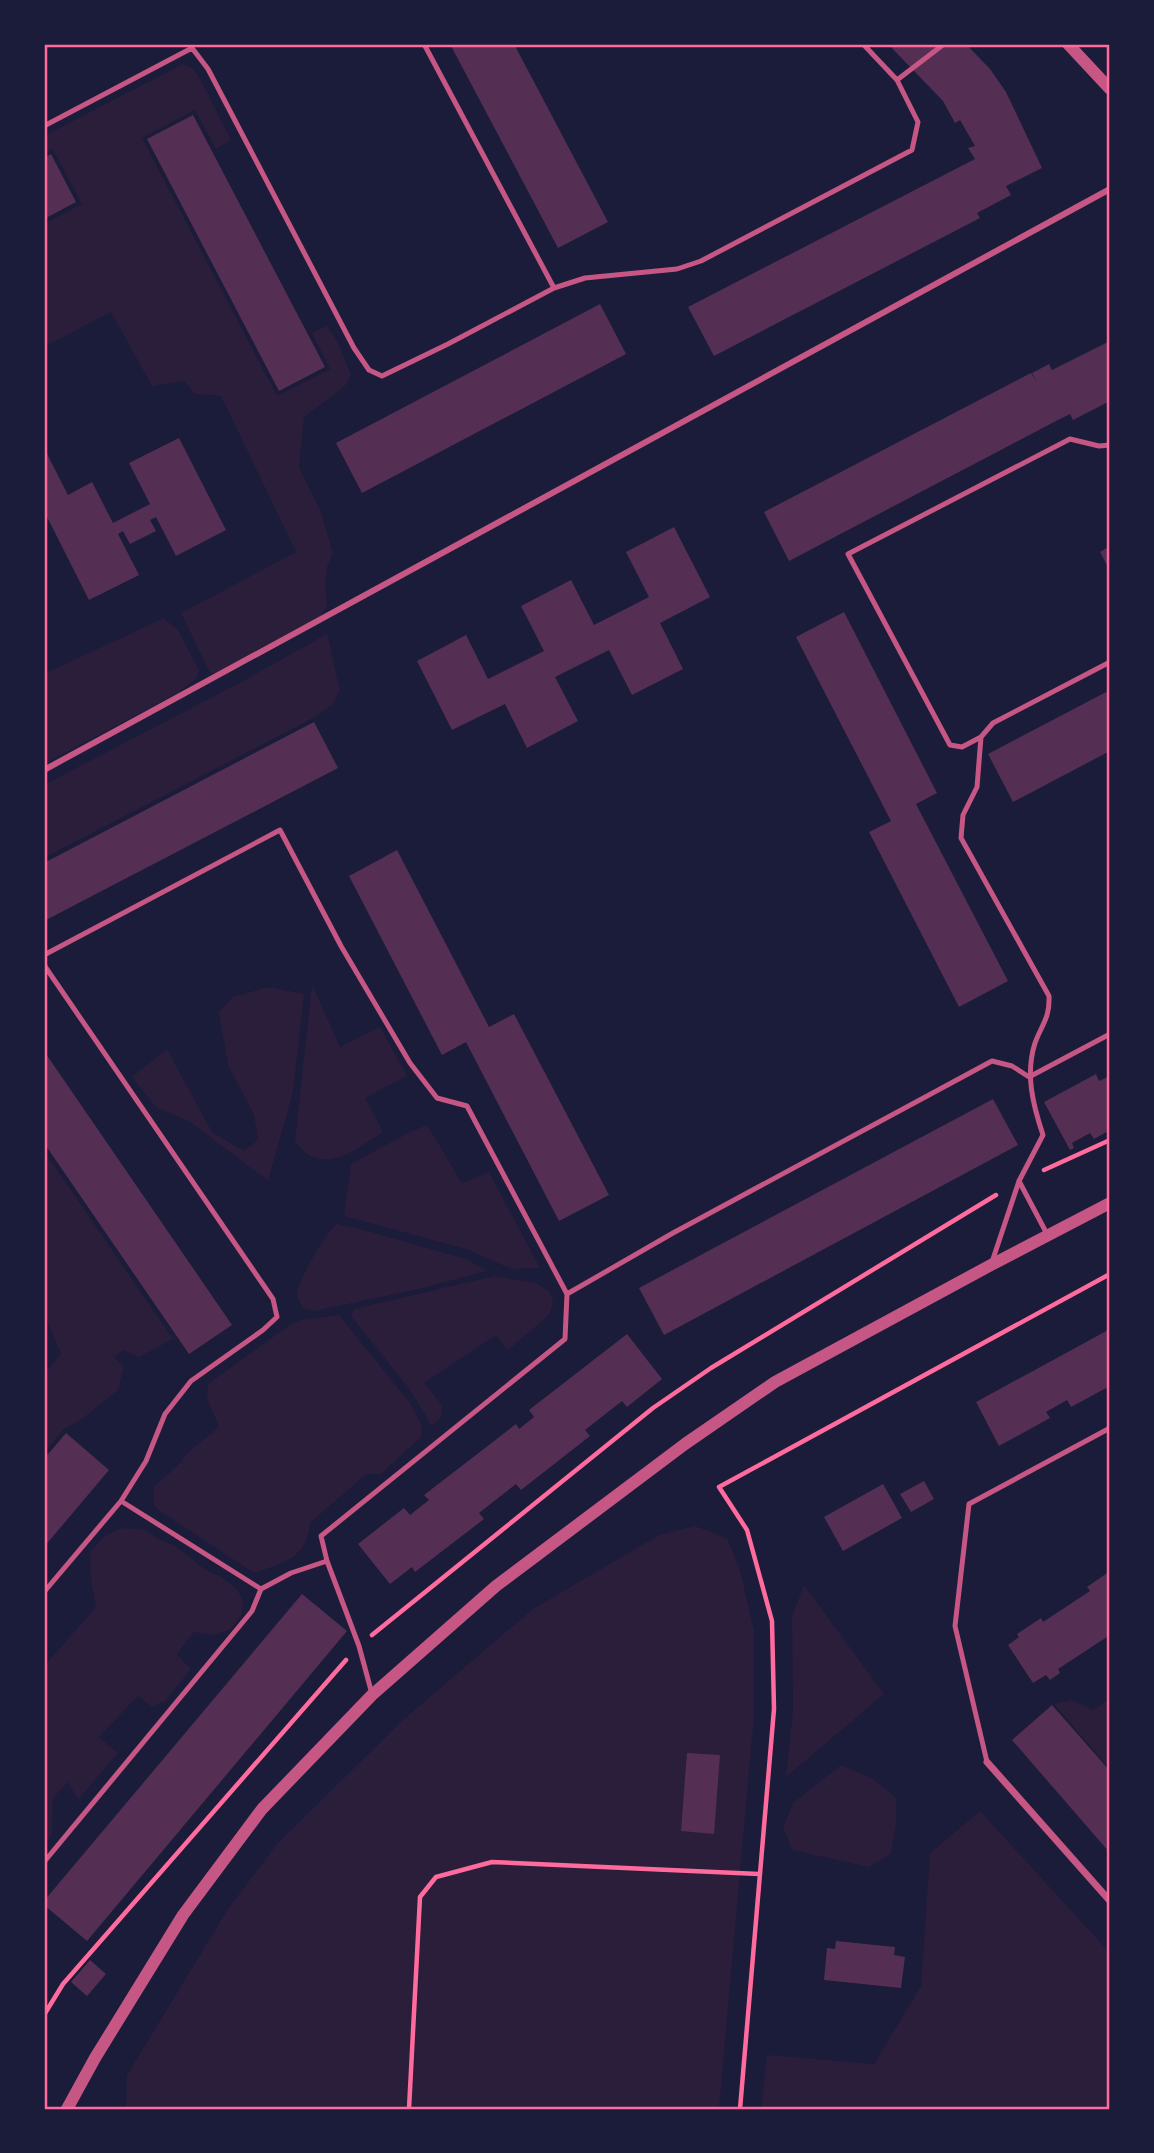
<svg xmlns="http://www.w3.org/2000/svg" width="1154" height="2153" viewBox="0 0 1154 2153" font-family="'Work Sans',sans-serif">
<rect width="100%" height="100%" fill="#1b1b3a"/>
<path fill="#2a1e3b" d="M 183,64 L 192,68 L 198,75 L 231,140 L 216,149 L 195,110 L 142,138 L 277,396 L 330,369 L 312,333 L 327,326 L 337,341 L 351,375 L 345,386 L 304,417 L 299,467 L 321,512 L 333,553 L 327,567 L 325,584 L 327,607 L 317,620 L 220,674 L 210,673 L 181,613 L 296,552 L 221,396 L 195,394 L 184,381 L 152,386 L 111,312 L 44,347 L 44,224 L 82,204 L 53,149 L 44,153 L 44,136 Z
M 164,618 L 178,630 L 199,670 L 197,678 L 176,694 L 44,764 L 44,674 Z
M 327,634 L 340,690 L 332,705 L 317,716 L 44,858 L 44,785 L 243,681 Z
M 312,984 L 340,1047 L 380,1027 L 407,1076 L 365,1098 L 383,1132 C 362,1145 332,1171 307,1154 C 302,1151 299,1145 295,1142 Z
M 269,987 L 304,994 L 293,1092 L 268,1181 L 190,1122 L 156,1107 L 132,1077 L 167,1049 L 212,1132 L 244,1151 L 258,1140 L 254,1115 L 228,1065 L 219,1012 L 233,997 Z
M 427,1125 L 462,1183 L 489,1172 L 540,1268 L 511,1269 L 469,1250 L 344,1216 L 351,1164 L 412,1131 Z
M 44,1151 L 173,1339 L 139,1357 L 123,1350 L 114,1357 L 124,1367 L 118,1390 L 82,1419 L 64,1429 L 44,1453 L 44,1374 L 61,1354 L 45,1316 L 47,1299 L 44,1296 Z
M 337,1224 L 364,1230 L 466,1259 L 487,1271 L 410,1291 L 314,1311 L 304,1309 C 301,1304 297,1300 297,1293 C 298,1281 327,1230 337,1224 Z
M 495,1276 L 536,1283 L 549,1291 L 553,1301 L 550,1314 L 507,1351 L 496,1335 L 424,1383 L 442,1405 L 441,1418 L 432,1426 L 410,1390 L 351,1316 L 354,1309 Z
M 339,1315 L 410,1403 L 422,1426 L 421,1437 L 381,1474 L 366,1474 L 310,1523 C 307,1559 283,1563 254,1573 L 160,1511 L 154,1506 L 154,1487 L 180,1463 L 186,1454 L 219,1427 L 207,1398 L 208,1384 L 288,1326 L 301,1320 Z
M 695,1526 L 727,1538 L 740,1570 L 754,1631 L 754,1715 L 719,2109 L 126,2109 L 127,2075 L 228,1909 L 277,1844 L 404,1719 L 533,1609 L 659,1535 Z
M 122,1528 L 145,1530 L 158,1539 L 175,1546 L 207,1571 L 220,1576 L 238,1590 L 243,1602 L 241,1616 L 231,1629 L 213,1635 L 194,1632 L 177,1654 L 191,1669 L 165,1701 L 152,1707 L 138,1696 L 99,1737 L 118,1753 L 78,1800 L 68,1782 L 53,1798 L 52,1834 L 44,1846 L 44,1666 L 96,1607 L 91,1581 L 90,1552 L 105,1536 Z
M 804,1585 L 884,1694 L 786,1777 L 793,1710 L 792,1616 Z
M 1110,1699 L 1110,1769 L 1054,1704 L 1072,1700 L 1093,1710 Z
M 841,1765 L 873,1779 L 896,1798 L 896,1825 L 891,1854 L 869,1867 L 792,1850 L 783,1827 L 793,1803 Z
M 980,1811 L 1110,1953 L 1110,2109 L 761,2109 L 767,2055 L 874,2064 L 921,1986 L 930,1853 Z"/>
<path fill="#542f53" d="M 450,44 L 514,44 L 608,222 L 558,248 Z
M 888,44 L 966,44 L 990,69 L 1006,92 L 1042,168 L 1006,186 L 1011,195 L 977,213 L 980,218 L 714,356 L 688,307 L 975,159 L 968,148 L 975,146 L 960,120 L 955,123 L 943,101 Z
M 193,115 L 325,367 L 279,391 L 147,139 Z
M 51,154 L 76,202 L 44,219 L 44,158 Z
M 600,304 L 626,354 L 362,493 L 336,443 Z
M 1110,341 L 1110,401 L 1073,420 L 1070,414 L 1056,421 L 789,561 L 764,512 L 1031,373 L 1037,383 L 1032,373 L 1049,364 L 1052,370 Z
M 179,438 L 226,530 L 176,556 L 156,517 L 150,520 L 156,531 L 130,544 L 123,531 L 118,534 L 139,575 L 89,600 L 44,511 L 44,448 L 68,495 L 92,482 L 113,523 L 150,504 L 129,463 Z
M 674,527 L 710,597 L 660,623 L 683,669 L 632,695 L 609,650 L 555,677 L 578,721 L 527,748 L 505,704 L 452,730 L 417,661 L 466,635 L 488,679 L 544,651 L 521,606 L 571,580 L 594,625 L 649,597 L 626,552 Z
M 1110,546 L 1110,571 L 1100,552 Z
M 844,612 L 937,793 L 916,804 L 1008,981 L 959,1007 L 869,832 L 891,821 L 796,637 Z
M 1110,690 L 1110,751 L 1013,802 L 988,754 Z
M 314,722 L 338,768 L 44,921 L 44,863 Z
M 397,850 L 489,1027 L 514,1014 L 609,1195 L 559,1221 L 466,1042 L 442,1055 L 349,876 Z
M 44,1051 L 232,1325 L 189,1354 L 44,1143 Z
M 1096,1074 L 1099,1081 L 1110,1076 L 1110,1130 L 1094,1139 L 1090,1133 L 1072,1143 L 1074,1148 L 1070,1150 L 1044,1102 Z
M 993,1099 L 1018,1145 L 664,1335 L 639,1288 Z
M 1110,1329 L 1110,1386 L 1071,1407 L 1067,1400 L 1046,1412 L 1050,1418 L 999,1446 L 976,1402 Z
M 627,1334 L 662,1379 L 627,1407 L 622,1401 L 585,1430 L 590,1436 L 521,1490 L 516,1484 L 479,1513 L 484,1519 L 415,1572 L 412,1567 L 390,1584 L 358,1544 L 404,1508 L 410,1515 L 429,1500 L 424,1495 L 516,1424 L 519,1429 L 534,1417 L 529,1410 Z
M 66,1433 L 109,1470 L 44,1547 L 44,1459 Z
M 924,1481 L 934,1499 L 911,1512 L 900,1494 Z
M 883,1484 L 902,1518 L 843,1551 L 824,1517 Z
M 1110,1571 L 1110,1635 L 1058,1669 L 1060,1673 L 1050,1680 L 1046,1675 L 1033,1683 L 1008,1645 L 1019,1637 L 1017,1634 L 1041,1618 L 1043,1622 L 1090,1591 L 1087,1587 Z
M 302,1594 L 347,1631 L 87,1941 L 44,1905 L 44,1901 Z
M 1052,1705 L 1110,1771 L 1110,1853 L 1012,1740 Z
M 687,1753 L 720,1755 L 714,1834 L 681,1831 Z
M 836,1941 L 895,1947 L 894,1955 L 905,1957 L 901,1988 L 824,1980 L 827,1948 L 835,1949 Z
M 90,1960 L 106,1974 L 87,1996 L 71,1982 Z"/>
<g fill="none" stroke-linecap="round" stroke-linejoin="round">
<path stroke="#ff6b9d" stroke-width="4.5" d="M 1044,1170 L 1110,1140
M 372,1635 L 653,1408 L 711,1368 L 996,1195
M 44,2015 L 63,1984 L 346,1660
M 409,2109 L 420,1897 L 436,1877 L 492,1862 L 759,1874
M 740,2109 L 774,1709 L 772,1621 L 747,1530 L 719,1487 L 1110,1274"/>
<path stroke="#c65784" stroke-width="5" d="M 897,80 L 944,44
M 44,126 L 192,48 L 208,69 L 354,348 L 369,370 L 382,376 L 448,344 L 554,288 L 424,44
M 554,288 L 585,278 L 677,269 L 701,261 L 912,150 L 918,122 L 897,80 L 863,44
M 981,737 L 993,723 L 1110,662
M 44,955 L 280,830 L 341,946 L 410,1063 L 437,1098 L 467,1106 L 567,1294 L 673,1233 L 992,1061 L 1012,1066 L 1029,1077 L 1110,1034
M 44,965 L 273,1299 L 277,1317 L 263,1330 L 191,1381 L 165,1414 L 146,1461 L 121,1501 L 261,1589
M 1019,1181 L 1047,1234
M 992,1262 L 1019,1181 L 1043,1135 C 1033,1105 1025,1074 1035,1043 C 1042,1024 1050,1018 1049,996 L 961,838 L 963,815 L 977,787 L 981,737 L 962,747 L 950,745 L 848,554 L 1070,439 L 1099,446 L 1110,445
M 327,1561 L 359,1646 L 372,1694
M 44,1592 L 121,1501
M 987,1762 L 955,1626 L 969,1504 L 1110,1428
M 44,1862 L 252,1611 L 261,1589 L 291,1573 L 327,1561 L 321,1536 L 565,1339 L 567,1294"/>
<path stroke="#c65784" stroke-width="6" d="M 44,770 L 1110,189"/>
<path stroke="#c65784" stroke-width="7" d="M 987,1762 L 1110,1901"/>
<path stroke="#c65784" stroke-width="12" d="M 1068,44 L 1110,89
M 67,2109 L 95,2058 L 183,1915 L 262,1809 L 372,1695 L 496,1586 L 685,1444 L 775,1382 L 991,1265 L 1110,1203"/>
</g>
<rect width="1154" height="2153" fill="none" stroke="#1b1b3a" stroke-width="91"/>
<rect x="46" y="46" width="1062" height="2062" fill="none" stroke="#ff6b9d" stroke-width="2.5"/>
</svg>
